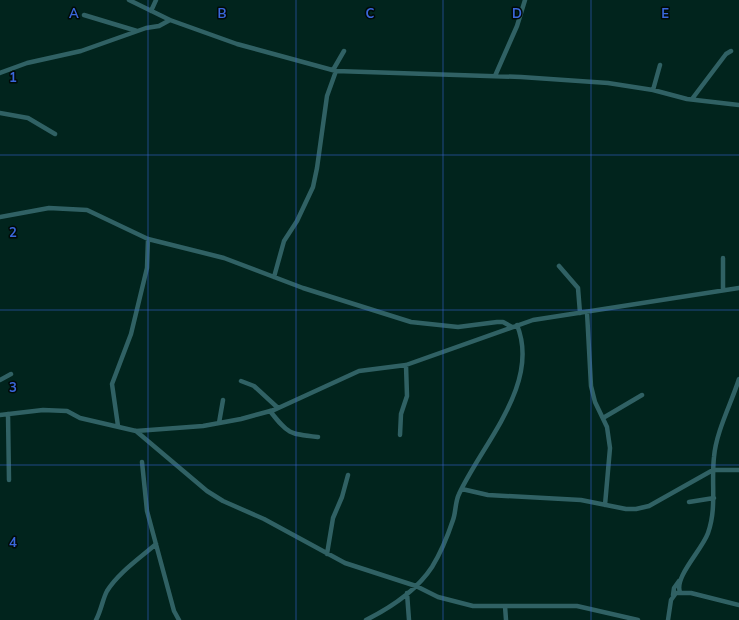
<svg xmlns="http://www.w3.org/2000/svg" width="739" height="620" viewBox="0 0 739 620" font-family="Mulish,sans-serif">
<rect width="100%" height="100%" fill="#01241d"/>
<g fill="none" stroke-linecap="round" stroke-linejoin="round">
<path stroke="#306164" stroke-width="4.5" d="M 129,0 L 170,20 L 237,44 L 336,71 L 521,77 L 608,83 L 653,90 L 687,99 L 739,105
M 151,11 L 156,0
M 84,15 L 137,31
M 333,70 L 344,51
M 0,73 L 27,63 L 81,51 L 146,28 L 159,26 L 170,20
M 495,76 L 517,26 L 525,0
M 653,90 L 660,65
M 692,99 L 726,54 L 731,51
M 0,113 L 28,118 L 55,134
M 0,217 L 49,208 L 87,210 L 148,239 L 224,258 L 303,288 L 411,322 L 458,327 L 497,322 L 503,322 L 512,327
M 723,258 L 723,289
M 559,266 L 578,288 L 580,313
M 274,277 L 284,241 L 297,221 L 313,187 L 317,168 L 327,96 L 336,71
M 587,312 L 591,386 L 595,402 L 607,427 L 610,448 L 605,505
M 0,380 L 11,374
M 241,381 L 254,386 L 278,408
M 270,411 C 288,434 289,434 318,437
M 8,414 L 9,480
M 0,415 L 43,410 L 67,411 L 80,418 L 136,431 L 203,426 L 241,419 L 274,410 L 359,371 L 406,365 L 533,320 L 739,288
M 603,418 L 642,395
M 219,423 L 223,400
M 118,426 L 112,384 L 131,334 L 147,268 L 148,239
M 136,431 L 207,491 L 223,501 L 264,519 L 345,563 L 416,586 L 438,597 L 473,606 L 577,606 L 638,620
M 400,435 L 401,414 L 407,396 L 406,365
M 142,462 L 147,511 L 174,611 L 179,620
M 462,489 L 488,495 L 581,500 L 626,509 L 636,509 L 649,506 L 713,470 L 739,470
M 689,502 L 714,498
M 327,554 L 333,518 L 342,497 L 348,475
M 680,592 C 674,577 702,550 708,533 C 717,508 711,483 714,457 C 716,432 731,404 739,379
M 407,593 L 409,620
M 673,595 L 674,588 L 679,581
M 505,606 L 506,620
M 96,620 C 101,611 103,598 107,591 C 118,573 140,558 156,544
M 366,620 C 390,608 417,590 432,567 C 440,554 448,535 453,520 C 456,512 455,502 459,494 C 482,444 541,384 517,325
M 668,620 L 671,600 L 676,593 L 691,593 L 739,605"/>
</g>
<path fill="none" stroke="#3a67db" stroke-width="1" stroke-opacity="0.55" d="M 148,0 L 148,620M 296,0 L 296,620M 443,0 L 443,620M 591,0 L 591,620M 0,155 L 739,155M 0,310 L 739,310M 0,465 L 739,465"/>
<g font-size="13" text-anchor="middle" font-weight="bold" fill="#3a67db" stroke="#010a08" stroke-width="3" stroke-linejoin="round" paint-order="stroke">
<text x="74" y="18">A</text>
<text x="222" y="18">B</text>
<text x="370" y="18">C</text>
<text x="517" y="18">D</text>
<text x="665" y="18">E</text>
<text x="13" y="82">1</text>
<text x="13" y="237">2</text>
<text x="13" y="392">3</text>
<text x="13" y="547">4</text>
</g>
</svg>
